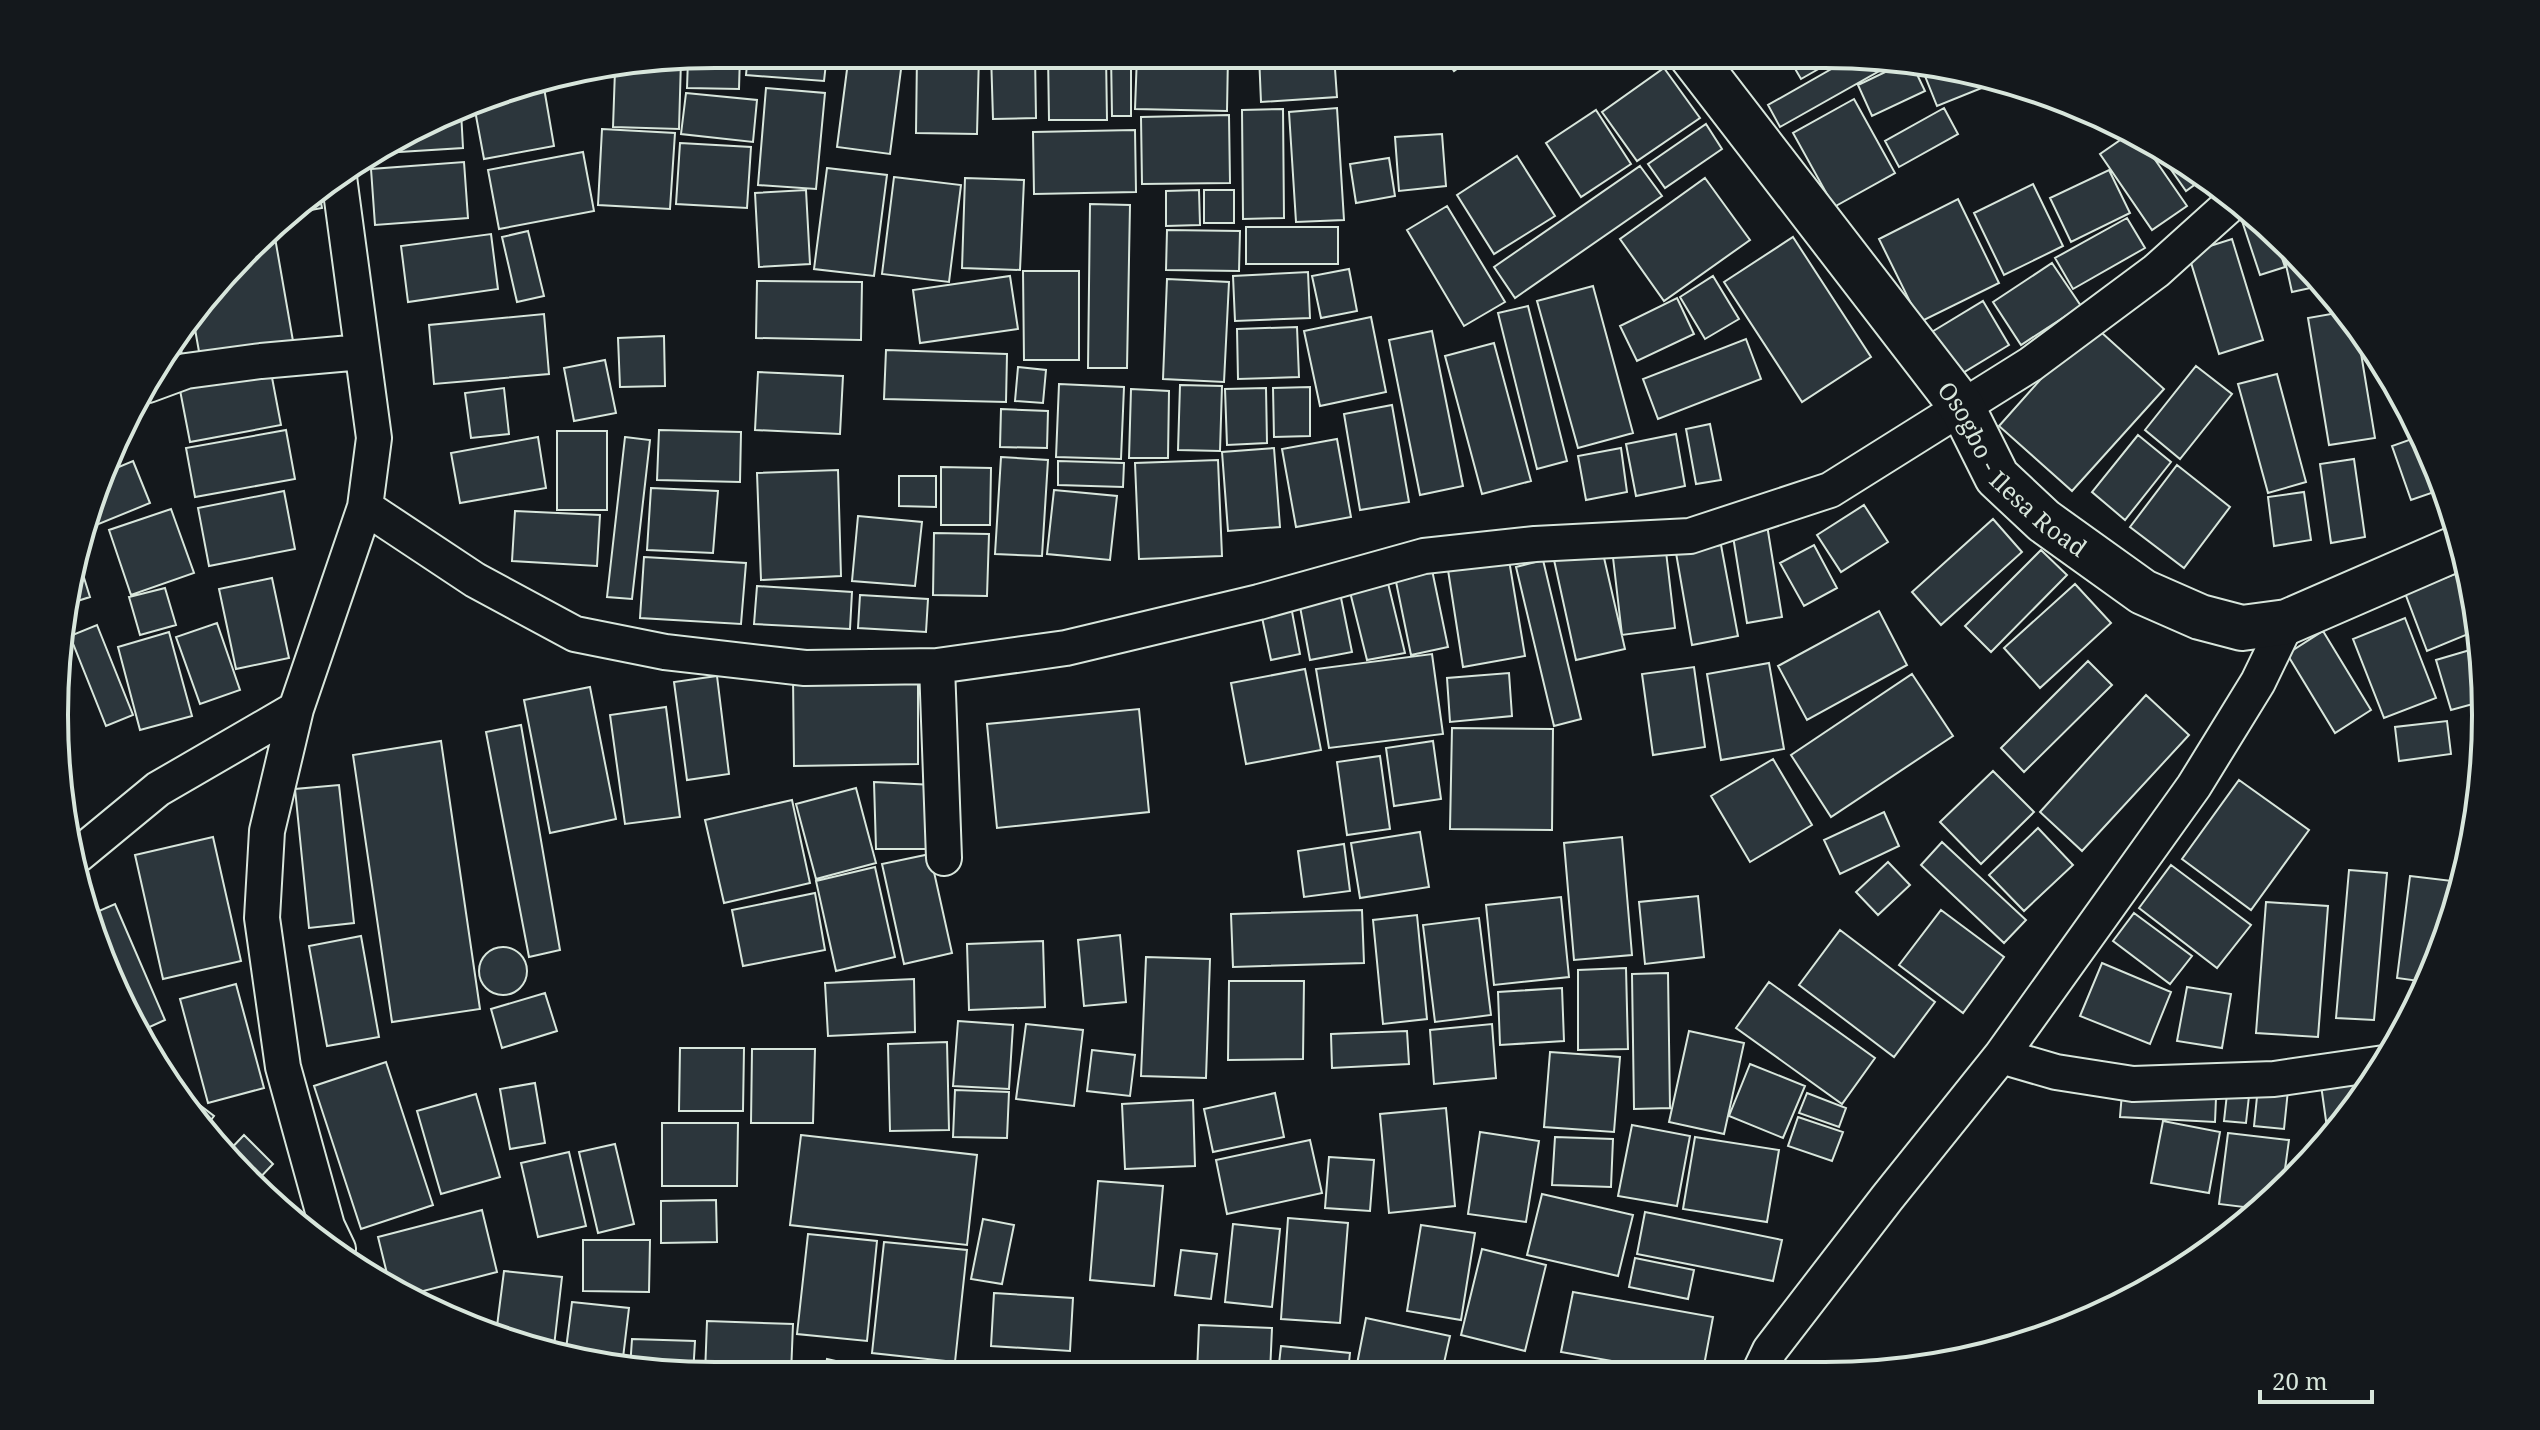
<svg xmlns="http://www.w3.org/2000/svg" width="2540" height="1430" font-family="'Noto Serif',serif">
<rect width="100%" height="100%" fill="#14181c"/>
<path fill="#2c363c" stroke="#d8e6dc" stroke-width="2" d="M715,54H740L739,89L687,88L688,59Z
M748,54H827L824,81L746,75Z
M849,54H903L890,154L837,147Z
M917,54H979L977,134L916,133Z
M991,54H1035L1036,118L993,119Z
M1048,54H1106L1107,120H1049Z
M1111,54L1131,55V116H1112Z
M1137,55H1228L1227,111L1135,109Z
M1259,55H1334L1337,97L1261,102Z
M1443,55H1476L1454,71Z
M1787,55H1843L1801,79Z
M1856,55L1897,61L1780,127L1768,105Z
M681,60L679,129L613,127L615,70Z
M1904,63L1912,64L1925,91L1872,116L1858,85Z
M1921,66L1999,81L1937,106Z
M1664,68L1700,118L1637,161L1602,112Z
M543,82L554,146L484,159L474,105L503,89Z
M766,88L825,93L816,189L758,185Z
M686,93L757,100L753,142L681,134Z
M1854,99L1895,173L1834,207L1793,133Z
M1337,108L1344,220L1296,222L1289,112Z
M1944,108L1958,134L1899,167L1885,141Z
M1283,109L1284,218L1243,219L1242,110Z
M1596,110L1631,164L1581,197L1546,143Z
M461,111L463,148L383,153Z
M1229,115L1230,183L1142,184L1141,117Z
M1706,124L1722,149L1665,188L1648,164Z
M602,129L675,133L670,209L598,205Z
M1135,130L1136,192L1034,194L1033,132Z
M2132,132L2138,135L2187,206L2152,230L2100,154Z
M1442,134L1446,186L1399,191L1395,137Z
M2151,141L2156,143L2204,178L2186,191Z
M680,143L751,147L747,208L676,204Z
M583,152L594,211L499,229L488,170Z
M1517,156L1555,216L1494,254L1457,195Z
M1389,158L1395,196L1356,203L1350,164Z
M464,162L468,218L375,225L371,169Z
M1640,166L1662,196L1515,298L1494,267Z
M827,168L887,175L874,276L814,269Z
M2109,170L2130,213L2071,242L2050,198Z
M894,177L961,185L949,282L882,274Z
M965,178L1024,180L1020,270L962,268Z
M1705,178L1750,240L1664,301L1620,239Z
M2033,184L2063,246L2004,275L1974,213Z
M318,187L322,208L290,214L313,190Z
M806,190L810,264L759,267L755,193Z
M1199,190L1200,225L1166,226V191Z
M1204,190H1234V223H1204Z
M1958,199L1999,283L1920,322L1879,239Z
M1090,204L1130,205L1127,368H1088Z
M1447,206L1505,302L1464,326L1407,230Z
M2252,211L2273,231L2285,267L2260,275L2240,215Z
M2127,218L2145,248L2073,289L2055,258Z
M1246,227H1338V264H1246Z
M1167,230L1240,231L1239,271L1166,270Z
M528,231L544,296L517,302L502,237Z
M274,232L293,341L200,357L193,318Z
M491,234L498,289L408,302L401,246Z
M1793,237L1871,357L1802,402L1724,282Z
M2280,238L2324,285L2292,292Z
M2232,239L2263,340L2219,354L2188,253Z
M2052,263L2081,306L2021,345L1993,302Z
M1349,269L1357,311L1321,318L1312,276Z
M1023,271H1079V360H1024Z
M1308,272L1310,318L1235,321L1233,276Z
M1010,276L1018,329L920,343L913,290Z
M1713,276L1739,319L1705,339L1680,297Z
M1167,279L1229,282L1224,382L1163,379Z
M757,281L862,282L861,340L756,338Z
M1593,286L1633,433L1578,448L1537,301Z
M1677,298L1694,334L1637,361L1620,326Z
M1983,301L2009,345L1956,377L1930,333Z
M1528,306L1567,461L1537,469L1498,313Z
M2348,311L2356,323L2375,438L2329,445L2308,318Z
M544,314L549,374L434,384L429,325Z
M1371,317L1386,392L1320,406L1304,331Z
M2091,323L2164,389L2072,491L1999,426Z
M1297,327L1299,377L1238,379L1237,329Z
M1432,331L1463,486L1420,495L1389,340Z
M178,334L183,360L158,365L166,347Z
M664,336L665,386L620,387L618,338Z
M1746,339L1761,379L1658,419L1643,379Z
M1494,343L1531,481L1482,494L1445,356Z
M886,350L1007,354L1006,402L884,399Z
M605,360L616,413L574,421L564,368Z
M2196,366L2232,394L2180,459L2145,430Z
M270,367L281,425L190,442L179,385Z
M1018,367L1046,370L1043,403L1015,401Z
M758,372L843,376L840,434L755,430Z
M2277,374L2306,482L2268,493L2238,384Z
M1059,384L1124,387L1121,459L1056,457Z
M1180,385L1222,386L1220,451L1178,450Z
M1310,387V436L1274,437L1273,388Z
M504,388L509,434L471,438L465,393Z
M1266,388L1267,443L1227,445L1225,389Z
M1131,389L1169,391L1168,458H1129Z
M1392,405L1409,502L1360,510L1344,414Z
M1001,409L1048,411L1047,448L1000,447Z
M1710,424L1721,480L1696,484L1686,429Z
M286,430L295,479L195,497L186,448Z
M659,430L741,432L740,482L657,480Z
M557,431H607V510H557Z
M1676,434L1685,486L1636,496L1626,444Z
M2138,435L2171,462L2125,520L2092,492Z
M2423,435L2443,489L2411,500L2392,446Z
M538,437L546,488L460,503L451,453Z
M625,437L650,440L632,599L607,597Z
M1337,439L1351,517L1296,527L1282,449Z
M1274,448L1280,527L1228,531L1222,452Z
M1621,448L1627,492L1586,500L1578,456Z
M1001,457L1048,460L1042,556L995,554Z
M2354,459L2365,537L2331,543L2320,464Z
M1218,460L1222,556L1139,559L1135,463Z
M133,461L150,503L84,530L109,471Z
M1058,461L1124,463L1123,487L1058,485Z
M2177,465L2230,507L2184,568L2130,527Z
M941,467L991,468L990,525H941Z
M838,470L841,576L761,580L757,473Z
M899,476H936V507L899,506Z
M651,488L718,491L713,553L647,550Z
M1054,490L1117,496L1110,560L1047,554Z
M284,491L295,549L209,566L198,508Z
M2304,492L2311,540L2274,546L2268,497Z
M1864,505L1888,542L1841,572L1817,535Z
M171,509L194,573L131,595L109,530Z
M515,511L600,515L597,566L512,561Z
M858,516L922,522L915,586L852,581Z
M1993,519L2022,552L1941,625L1912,592Z
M1767,525L1782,617L1747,623L1732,530Z
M934,533L989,534L987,596L933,595Z
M1665,543L1675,628L1622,635L1612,549Z
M1721,545L1738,636L1692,645L1676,553Z
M1814,545L1837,588L1804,606L1780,563Z
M1602,549L1625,649L1576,660L1554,560Z
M2041,550L2067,575L1991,652L1965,626Z
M76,552L90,597L71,603Z
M644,557L746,563L741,624L640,618Z
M1509,560L1525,656L1463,667L1448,570Z
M1543,560L1581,719L1554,726L1516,567Z
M1431,565L1448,647L1411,655L1394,572Z
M2468,569L2478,630L2427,651L2405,593Z
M1386,575L1405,653L1367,660L1348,584Z
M272,578L289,658L236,669L219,589Z
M2075,584L2111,623L2040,688L2004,648Z
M757,586L852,592L850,629L754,624Z
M165,588L176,625L140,635L129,597Z
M1339,588L1352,652L1310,660L1298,596Z
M860,595L928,599L926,632L858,628Z
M1290,601L1300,654L1271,660L1260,608Z
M1879,611L1907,665L1807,720L1778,666Z
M2405,618L2436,698L2384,718L2353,639Z
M217,623L240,690L200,704L176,637Z
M97,625L133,715L106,726L70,636Z
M2323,631L2371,710L2335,733L2287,654Z
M169,632L192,716L140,730L118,647Z
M2480,647L2485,672L2484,701L2451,710L2436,660Z
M1432,654L1443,734L1329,748L1316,669Z
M2088,661L2112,685L2024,772L2001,748Z
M1769,663L1784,749L1721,760L1707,674Z
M1694,667L1705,747L1653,755L1642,674Z
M1305,669L1321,750L1246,764L1231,683Z
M1509,673L1512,716L1450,722L1447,678Z
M1912,674L1953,736L1831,817L1791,755Z
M717,676L729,774L687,780L674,682Z
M918,676V764L794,766L793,677Z
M590,687L616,819L550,833L524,700Z
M2146,695L2189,735L2082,851L2040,812Z
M666,707L680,817L625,824L610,715Z
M1139,709L1149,812L997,828L987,724Z
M2447,721L2451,754L2399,761L2395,727Z
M521,725L560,950L529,957L486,732Z
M1452,728L1553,729L1552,830L1450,829Z
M441,741L480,1009L392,1022L353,755Z
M1433,741L1441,799L1394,806L1386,748Z
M1380,756L1390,829L1347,835L1337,762Z
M1773,759L1812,825L1750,862L1711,796Z
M1993,771L2034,812L1981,864L1940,822Z
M2239,780L2309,830L2251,910L2182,859Z
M874,782L934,785L929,849H876Z
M339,785L354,923L309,928L295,789Z
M856,788L876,863L816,879L796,804Z
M792,800L810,883L724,903L705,820Z
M1884,812L1899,846L1840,874L1824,840Z
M2038,828L2073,865L2024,911L1989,875Z
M1420,832L1429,887L1360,898L1351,843Z
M213,837L241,961L163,979L135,855Z
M1622,837L1632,955L1574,960L1564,843Z
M1942,842L2026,920L2004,943L1921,865Z
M1344,844L1350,891L1304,897L1298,851Z
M930,854L952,953L904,964L882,864Z
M1888,862L1910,885L1878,915L1856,892Z
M2171,865L2251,925L2217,968L2139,908Z
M875,867L895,957L836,971L816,881Z
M2349,870L2387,873L2374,1020L2336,1018Z
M2410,876L2461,882L2451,928L2426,982L2397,978Z
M815,893L825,950L743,966L732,910Z
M1698,896L1704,957L1645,964L1639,902Z
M1561,897L1569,977L1494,985L1486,905Z
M2266,902L2328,906L2318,1037L2256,1033Z
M115,904L165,1020L143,1030L104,968L92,914Z
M1362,910L1364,963L1233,967L1231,914Z
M1941,910L2004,957L1963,1013L1899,965Z
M2134,913L2192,956L2170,984L2113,941Z
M1417,915L1427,1019L1383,1024L1373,920Z
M1479,918L1491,1015L1435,1022L1423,925Z
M1840,930L1935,1002L1894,1057L1799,985Z
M1120,935L1126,1002L1084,1006L1078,940Z
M361,936L379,1037L327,1046L309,946Z
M1043,941L1045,1007L969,1010L967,944Z
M479 971a24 24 0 1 1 48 0a24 24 0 1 1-48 0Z
M1146,957L1210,959L1206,1078L1141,1076Z
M2102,963L2171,992L2150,1044L2080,1016Z
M1626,968L1628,1049L1578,1050V970Z
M1668,973L1670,1108L1634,1109L1632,974Z
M914,979L915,1032L828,1036L825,983Z
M1229,981H1304L1303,1059L1228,1060Z
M1769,982L1875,1058L1842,1104L1736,1028Z
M236,984L264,1088L208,1103L180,999Z
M2187,987L2231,994L2222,1048L2177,1041Z
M1562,988L1564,1041L1500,1045L1498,992Z
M545,993L557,1031L502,1048L491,1009Z
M958,1021L1013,1025L1009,1089L953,1086Z
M1026,1024L1083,1030L1074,1106L1016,1099Z
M1492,1024L1496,1078L1434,1084L1430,1030Z
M1407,1031L1409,1064L1332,1068L1331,1034Z
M1689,1031L1744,1043L1724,1134L1669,1122Z
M947,1042L949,1130L890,1131L888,1044Z
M680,1048H744L743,1111H679Z
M752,1049H815L813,1123H751Z
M1092,1050L1135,1055L1130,1096L1087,1091Z
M1550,1052L1620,1057L1614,1132L1544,1127Z
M386,1062L433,1205L361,1229L314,1086Z
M1750,1064L1805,1086L1783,1138L1729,1116Z
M2368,1079V1083L2328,1135L2321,1085Z
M535,1083L545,1143L510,1149L500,1089Z
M2228,1085L2250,1087L2246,1123L2224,1121Z
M2258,1087L2288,1090L2284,1129L2254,1126Z
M180,1090L214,1116L204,1129Z
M955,1090L1009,1092L1007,1138L953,1137Z
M1275,1093L1284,1137L1213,1152L1204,1109Z
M1807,1093L1846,1108L1839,1127L1799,1113Z
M2122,1093L2216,1098L2215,1122L2120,1117Z
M476,1094L500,1177L441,1194L417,1111Z
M1193,1100L1195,1166L1125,1169L1122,1104Z
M1446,1108L1455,1206L1389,1213L1380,1114Z
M1798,1117L1843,1132L1832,1161L1788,1146Z
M2163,1121L2220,1132L2209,1193L2151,1183Z
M662,1123H738L737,1186H662Z
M1632,1125L1690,1136L1677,1206L1618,1196Z
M1480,1132L1539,1141L1526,1222L1468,1214Z
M2228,1133L2289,1140L2282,1191L2260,1209L2219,1204Z
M244,1135L273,1164L256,1182L224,1156Z
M801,1135L977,1155L967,1245L790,1225Z
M1555,1137L1613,1139L1611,1187L1552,1185Z
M1695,1137L1779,1150L1767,1222L1683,1209Z
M1310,1140L1322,1193L1227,1214L1216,1160Z
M615,1144L634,1224L598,1233L579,1152Z
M569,1152L586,1226L538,1237L521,1163Z
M1329,1157L1374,1160L1370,1211L1325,1208Z
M1098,1181L1163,1186L1154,1286L1090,1280Z
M1542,1194L1633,1215L1618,1276L1527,1255Z
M716,1200L717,1242L661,1243V1201Z
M482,1210L497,1272L404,1296L391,1290L378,1237Z
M1645,1212L1782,1240L1773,1281L1637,1254Z
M1288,1218L1348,1223L1340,1323L1281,1319Z
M983,1219L1014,1225L1002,1284L971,1279Z
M1233,1224L1280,1229L1272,1307L1225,1302Z
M1421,1225L1475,1233L1461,1320L1407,1311Z
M808,1234L877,1241L867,1341L797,1334Z
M583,1240H650L649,1292L583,1291Z
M884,1242L967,1250L955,1362L872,1353Z
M1482,1249L1546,1265L1525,1351L1461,1335Z
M1181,1250L1217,1254L1211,1299L1175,1295Z
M1635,1258L1694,1270L1688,1299L1629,1287Z
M504,1271L562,1277L553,1355L543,1353L496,1334Z
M1573,1292L1713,1317L1703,1371H1668L1561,1352Z
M994,1293L1073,1298L1070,1351L991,1346Z
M572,1302L629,1308L622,1366L565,1357Z
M1366,1318L1450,1336L1442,1372H1395L1357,1364Z
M707,1321L793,1324L791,1374H705Z
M1199,1325L1272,1328L1270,1373H1197Z
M632,1339L695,1341L693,1375H672L630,1368Z
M1281,1346L1350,1353L1348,1372L1278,1373Z
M827,1359L871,1369L870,1374H824Z
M1573,1365L1622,1371L1572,1372Z
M1103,1368L1184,1372L1103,1373Z"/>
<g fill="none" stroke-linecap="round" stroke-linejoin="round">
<defs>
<path id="street" d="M148,385L186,371L261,361L362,352
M365,507L475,580L575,634L665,652L805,668L937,666L1066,648L1259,602L1424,556L1535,544L1690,536L1830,490L2031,364L2156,271L2235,200
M937,666L944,858
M78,855L158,789L296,709
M2001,1056L2056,1072L2133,1084L2274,1079L2384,1063
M338,1249L327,1226L283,1067L262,918L267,831L296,709L365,507L374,438L339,177
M1760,1371L1770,1350L1887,1198L2001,1056L2194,786L2258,682L2287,622"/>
<g id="primary">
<path id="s1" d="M1691,55L1962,407L1997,477L2044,521L2143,592L2200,617L2242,628L2287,622L2464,545"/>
</g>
</defs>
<use href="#street" stroke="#d8e6dc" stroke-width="38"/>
<use href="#primary" stroke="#d8e6dc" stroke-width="48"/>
<use href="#street" stroke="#14181c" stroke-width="34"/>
<use href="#primary" stroke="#14181c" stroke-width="44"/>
</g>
<g text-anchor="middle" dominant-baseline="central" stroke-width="6" stroke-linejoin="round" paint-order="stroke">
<g font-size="24" fill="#d8e6dc" stroke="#14181c">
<text stroke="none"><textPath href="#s1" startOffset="526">Osogbo - Ilesa Road</textPath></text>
</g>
</g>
<path d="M0 0H2540V1430H0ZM715 68H1825A647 647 0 0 1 2472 715V715A647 647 0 0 1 1825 1362H715A647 647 0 0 1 68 715V715A647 647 0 0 1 715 68Z" fill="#14181c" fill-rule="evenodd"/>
<path fill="none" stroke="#d8e6dc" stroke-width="4" d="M715 68H1825A647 647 0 0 1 2472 715V715A647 647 0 0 1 1825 1362H715A647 647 0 0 1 68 715V715A647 647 0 0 1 715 68Z"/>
<path d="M2260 1390v12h112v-12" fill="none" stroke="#d8e6dc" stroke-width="4"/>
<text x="2272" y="1390" font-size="24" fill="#d8e6dc" stroke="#14181c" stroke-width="6" paint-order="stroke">20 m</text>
</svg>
